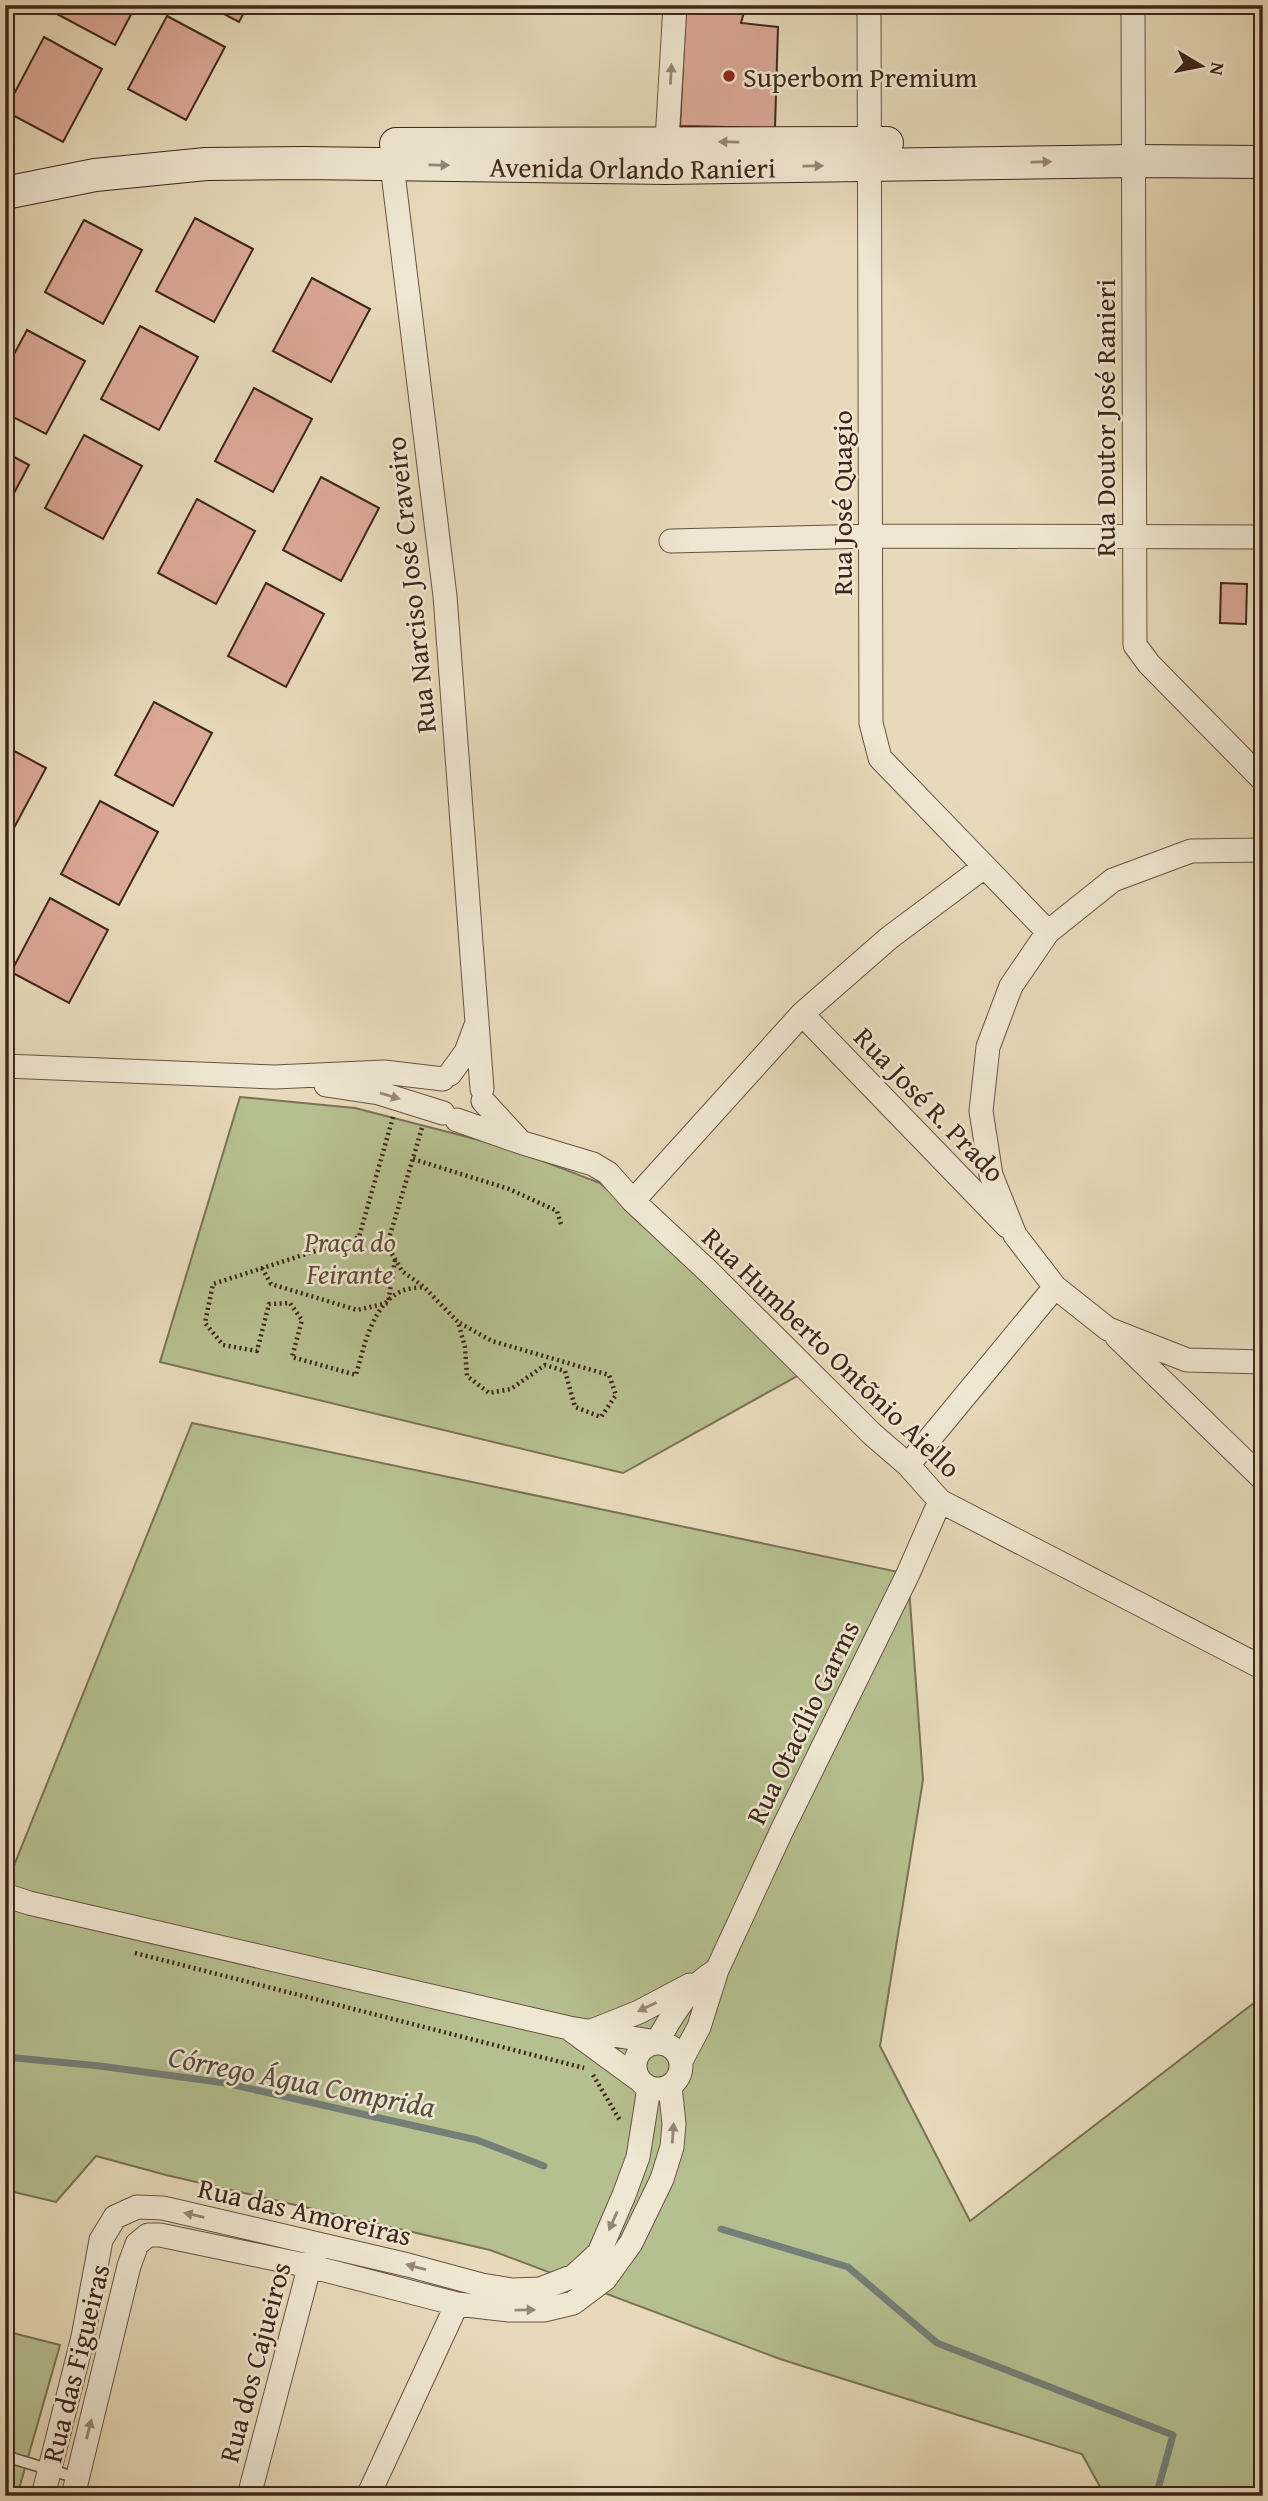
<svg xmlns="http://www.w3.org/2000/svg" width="1268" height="2501" font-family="'Gentium Book Plus',serif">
<rect width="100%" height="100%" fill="#e7daba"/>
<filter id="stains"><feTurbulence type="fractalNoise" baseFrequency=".00286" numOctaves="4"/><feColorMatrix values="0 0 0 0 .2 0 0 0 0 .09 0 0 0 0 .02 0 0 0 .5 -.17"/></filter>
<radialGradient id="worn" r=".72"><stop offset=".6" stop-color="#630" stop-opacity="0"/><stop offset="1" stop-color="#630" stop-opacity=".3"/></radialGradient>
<path fill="#b6bf8f" stroke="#7a7256" stroke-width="2" d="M240,1097L355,1108L506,1147L600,1183L808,1370L623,1473L160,1362Z
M192,1423L908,1574L923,1780L880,2046L970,2221L1263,1996V2496H1105L1082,2454L780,2359L490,2250L166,2175L96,2156L56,2202L5,2190V1888Z
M5,2331L60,2345L17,2496H5Z"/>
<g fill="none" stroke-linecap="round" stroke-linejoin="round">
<path stroke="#747f78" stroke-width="7" d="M5,2057L100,2066L225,2083L477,2140L544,2166
M721,2229L848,2267L937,2343L1173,2435L1156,2496"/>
</g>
<path fill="#dba896" stroke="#3f261c" stroke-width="2" d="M62,5H136L115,45L57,14Z
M207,5H248L239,22Z
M686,5H746L741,23L778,27L775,128L680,126Z
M167,16L225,47L186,120L128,89Z
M44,37L102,69L63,142L5,111Z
M195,218L253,249L214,322L156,291Z
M84,220L142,250L103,324L45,292Z
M312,278L370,309L331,382L273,351Z
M140,326L198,357L159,430L101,399Z
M27,330L85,361L46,434L5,413V371Z
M254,388L312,419L273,492L215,461Z
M84,435L142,466L103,539L45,508Z
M5,452L29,465L5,510Z
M321,477L379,508L341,581L283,550Z
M197,499L255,531L216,604L158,573Z
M266,583L324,614L286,687L228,656Z
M1221,583L1247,584L1246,624L1220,623Z
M154,702L212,733L173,806L115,775Z
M5,746L46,768L7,841L5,840Z
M100,801L158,832L119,905L61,874Z
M50,898L108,930L69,1003L11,972Z"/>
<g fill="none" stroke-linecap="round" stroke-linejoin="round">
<defs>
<path id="service" d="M5,2456L77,2478"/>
<path id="minor" d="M869,5L871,723L880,758L1048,932
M1133,5L1135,645L1149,664L1263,780
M393,150L392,165L445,596L482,1089
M666,158L675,5
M671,541L871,536L1263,537
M1263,850L1191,851L1113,880L1048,932L1011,986L988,1047L981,1111L991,1175L1015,1235L1055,1287L1108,1329L1187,1360L1263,1362
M802,1014L1007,1226
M5,1066L275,1077L384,1072L443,1079
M450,1074L466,1052L475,1028
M326,1085L379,1093L443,1113
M483,1101L518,1139
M457,1120L523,1143L593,1164L608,1173L633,1201L710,1273L872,1434L908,1465L940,1501L1263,1668
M633,1201L802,1014L889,938L984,867
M1117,1337L1263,1479
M908,1465L1055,1287
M5,1895L29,1903L569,2028L657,2042C672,2015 689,1986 717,1970
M571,2030L638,2079
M589,2032L639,2012L690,1985
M635 2066a23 23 0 1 1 46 0a23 23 0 1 1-46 0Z
M681,2061L699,2027L717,1970L783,1828L908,1574L940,1501
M43,2496L83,2337L101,2240L115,2217L137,2207L163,2208L408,2265L482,2285L512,2290L540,2289L574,2276L599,2253L624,2195L638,2157L649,2088
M73,2496L129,2266L137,2244L148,2235H160L309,2266L457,2304L509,2310H544L573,2303L605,2279L631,2243L662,2179L672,2147L674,2124L670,2086
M249,2496L313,2253
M368,2496L457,2304"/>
<g id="secondary">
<path d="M396,144L887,143"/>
<path id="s1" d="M5,193L95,175L206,164L303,163L666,168L1134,161L1263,162"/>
</g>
</defs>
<use href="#service" stroke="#695344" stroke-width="13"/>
<use href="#minor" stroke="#695344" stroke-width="25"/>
<use href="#secondary" stroke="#3f261c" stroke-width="34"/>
<path stroke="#3f261c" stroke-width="4.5" stroke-dasharray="2 3.5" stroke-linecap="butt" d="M393,1117L359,1237L213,1284L205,1323L223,1345L257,1351L269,1304L290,1303L302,1320L292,1357L356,1375C364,1347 372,1304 402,1291C408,1288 417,1288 424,1287
M422,1128L387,1245L402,1271L424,1287L458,1322L465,1347L467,1376L489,1393L511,1389L545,1365L565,1371L575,1407L601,1417L616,1395L609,1375L492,1341L458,1322
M413,1159L509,1189L557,1211L561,1224
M262,1268L271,1284L357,1310L388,1303L395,1260
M135,1953L584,2068
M593,2075L621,2122"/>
<use href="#service" stroke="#efe7d2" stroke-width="10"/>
<use href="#minor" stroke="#efe7d2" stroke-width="23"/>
<use href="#secondary" stroke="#efe7d2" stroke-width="32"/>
</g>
<defs><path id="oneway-solid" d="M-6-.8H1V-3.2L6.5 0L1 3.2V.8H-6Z" transform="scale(1.75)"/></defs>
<g fill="#978677">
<use href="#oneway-solid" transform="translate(671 74) rotate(-87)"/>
<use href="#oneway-solid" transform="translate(729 142) rotate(-179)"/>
<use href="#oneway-solid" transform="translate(1041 162) rotate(-1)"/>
<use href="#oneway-solid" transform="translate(439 165) rotate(1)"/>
<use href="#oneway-solid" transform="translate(813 166) rotate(-1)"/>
<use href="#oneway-solid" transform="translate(390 1096) rotate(17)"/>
<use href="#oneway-solid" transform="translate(647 2007) rotate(154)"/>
<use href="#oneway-solid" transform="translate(673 2133) rotate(-86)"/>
<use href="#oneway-solid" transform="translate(194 2215) rotate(-167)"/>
<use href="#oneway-solid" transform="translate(613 2221) rotate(114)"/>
<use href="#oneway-solid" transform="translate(416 2267) rotate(-165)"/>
<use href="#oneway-solid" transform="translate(525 2310) rotate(-1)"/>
<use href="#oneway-solid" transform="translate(89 2429) rotate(-76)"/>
</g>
<circle fill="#8f2418" stroke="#efe7d2" stroke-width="2.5" cx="729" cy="76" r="7"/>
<g text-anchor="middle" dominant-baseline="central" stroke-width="5" stroke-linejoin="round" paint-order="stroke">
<g font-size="28" fill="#3f261c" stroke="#efe7d2" text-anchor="start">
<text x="743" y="76">Superbom Premium</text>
</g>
<g font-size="28" fill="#3f261c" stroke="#efe7d2">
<text stroke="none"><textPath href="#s1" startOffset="630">Avenida Orlando Ranieri</textPath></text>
<text transform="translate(1104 418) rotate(-90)">Rua Doutor José Ranieri</text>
<text transform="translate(841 503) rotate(-90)">Rua José Quagio</text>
<text transform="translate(410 585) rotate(-96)">Rua Narciso José Craveiro</text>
<text transform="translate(930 1104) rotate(46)">Rua José R. Prado</text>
<text transform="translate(832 1352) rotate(44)">Rua Humberto Ontõnio Aiello</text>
<text transform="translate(802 1722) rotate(-64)">Rua Otacílio Garms</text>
<text transform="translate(305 2211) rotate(13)">Rua das Amoreiras</text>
<text transform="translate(254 2362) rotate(-75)">Rua dos Cajueiros</text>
<text transform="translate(75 2363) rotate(-76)">Rua das Figueiras</text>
</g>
<g font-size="28" font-style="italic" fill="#5d4c39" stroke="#efe7d2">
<text x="350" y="1241">Praça do<tspan x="350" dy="32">Feirante</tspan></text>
</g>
<g font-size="30" font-style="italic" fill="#554b42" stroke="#efe7d2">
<text transform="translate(302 2081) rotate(11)">Córrego Água Comprida</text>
</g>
</g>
<rect width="1268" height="2501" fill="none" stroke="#e7daba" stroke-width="28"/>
<rect x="7" y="7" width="1254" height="2487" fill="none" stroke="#3f261c" stroke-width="3.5"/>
<rect x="14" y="14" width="1240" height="2473" fill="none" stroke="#3f261c" stroke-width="2"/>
<g transform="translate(1201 66) rotate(100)" stroke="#efe7d2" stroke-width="5" paint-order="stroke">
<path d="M0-5L12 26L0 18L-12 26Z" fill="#3f261c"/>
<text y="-10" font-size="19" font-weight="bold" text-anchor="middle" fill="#3f261c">N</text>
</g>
<rect width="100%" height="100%" filter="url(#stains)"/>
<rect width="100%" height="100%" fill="url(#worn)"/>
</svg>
